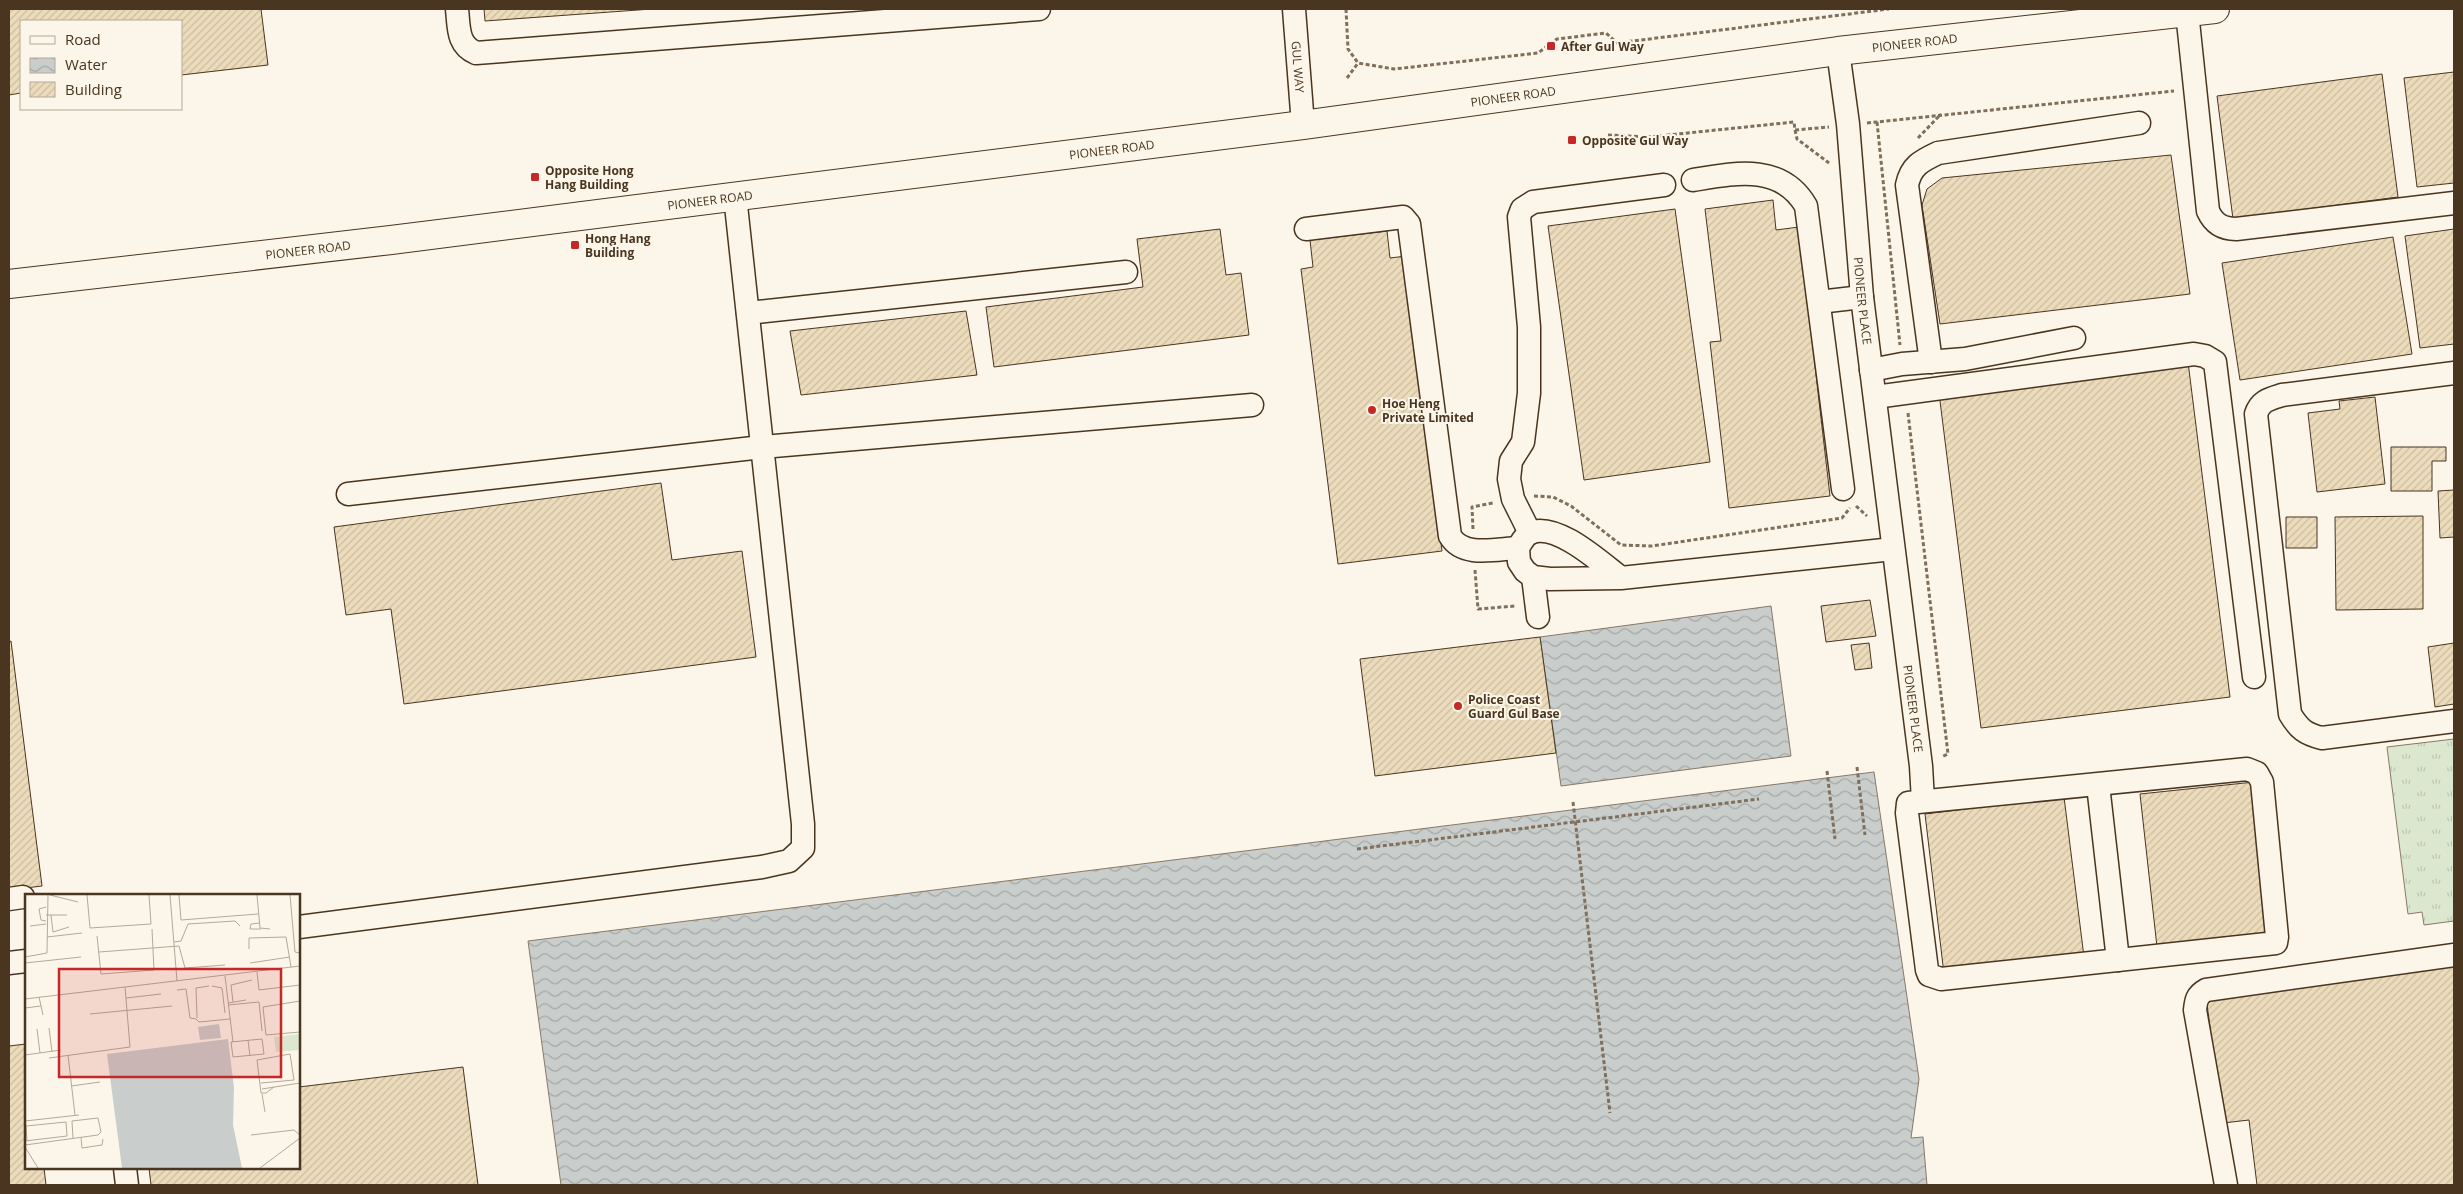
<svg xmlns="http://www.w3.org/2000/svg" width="2463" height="1194" font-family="'Open Sans',sans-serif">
<defs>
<pattern id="grass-tufts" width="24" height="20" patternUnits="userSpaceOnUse" patternTransform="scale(1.25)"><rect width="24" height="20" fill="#dce7d0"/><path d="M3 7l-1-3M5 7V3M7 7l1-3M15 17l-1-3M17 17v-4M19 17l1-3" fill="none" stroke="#bec7b2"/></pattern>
<pattern id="water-waves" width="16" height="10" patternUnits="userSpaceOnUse" patternTransform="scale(1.25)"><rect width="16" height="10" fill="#c9cecd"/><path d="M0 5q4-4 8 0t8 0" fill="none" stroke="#a5a8a6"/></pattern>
<pattern id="building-hatch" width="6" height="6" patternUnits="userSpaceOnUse" patternTransform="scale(1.25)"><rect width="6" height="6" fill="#ecdcbc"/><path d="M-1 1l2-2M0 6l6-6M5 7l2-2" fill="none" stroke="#ccbda1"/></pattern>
</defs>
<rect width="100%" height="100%" fill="#fbf6e9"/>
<path fill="url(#grass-tufts)" stroke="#887966" d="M2454,739V921L2424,925L2422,912L2408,914L2387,747Z"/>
<path fill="url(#water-waves)" stroke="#887966" d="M1771,606L1791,756L1561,786L1540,637Z
M1874,772L1919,1079L1911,1138L1923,1137L1927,1185H561L528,941Z"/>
<path fill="url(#building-hatch)" stroke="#4a3520" d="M9,9H261L268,65L181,75V21H21V93L9,95Z
M484,9H652L485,21Z
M2454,72V183L2417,187L2404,78Z
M2382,74L2398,197L2233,219L2217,96Z
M2171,155L2190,294L1940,324L1922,205L1927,189L1942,178Z
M1773,200L1776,230L1799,227L1830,496L1729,508L1710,342L1721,341L1705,209Z
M1675,209L1710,462L1584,480L1548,226Z
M1220,229L1226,275L1241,273L1249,335L994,367L986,307L1143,287L1137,239Z
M2454,229V344L2420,348L2405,236Z
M1387,231L1390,258L1406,256L1442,551L1338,564L1301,269L1313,267L1310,240Z
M2393,237L2412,354L2240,380L2222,263Z
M966,311L977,375L801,395L790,331Z
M2188,362L2230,697L1981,728L1939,393Z
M2375,397L2385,484L2317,492L2308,413L2340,409L2339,401Z
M2391,447H2446V461H2432V491H2391Z
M661,483L672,560L742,551L756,657L404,704L391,609L346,615L334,527Z
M2454,490V537L2440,538L2438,491Z
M2423,516V609L2336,610L2335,517Z
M2286,517H2317V548H2286Z
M1870,600L1876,636L1826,642L1821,606Z
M1540,637L1556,753L1375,776L1360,659Z
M11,641L42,886L9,890V642Z
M1869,643L1872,668L1855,670L1851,645Z
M2454,643V704L2435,707L2428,647Z
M2254,782L2271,935L2157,947L2140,794Z
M2064,797L2084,957L1944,974L1925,814Z
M2454,964V1185H2257L2249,1120L2223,1123L2206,997Z
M26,1044V1168H44L46,1185H9V1046Z
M463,1067L478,1185H151L149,1168H299V1087Z"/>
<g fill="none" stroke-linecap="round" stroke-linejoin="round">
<defs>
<g id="minor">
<path d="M457,9C459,27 457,45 476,53L1039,9"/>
<path id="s1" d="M1294,9L1303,125"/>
<path d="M2187,12L2208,211C2214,224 2222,229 2236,229L2454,203"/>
<path id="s2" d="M1838,51L1848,124L1862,297L1921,766L1923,801"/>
<path d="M1693,180C1735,173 1781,163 1806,206L1843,489"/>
<path d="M1306,229L1403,217L1409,224L1450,536C1463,558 1496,549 1518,548"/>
<path d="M1819,302L1862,297"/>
<path d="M748,313L1126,272"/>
<path d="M1931,362L1907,185C1911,166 1921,161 1938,153L2139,123"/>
<path d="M1871,370L1902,364L1965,359L2074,338"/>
<path d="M2454,373L2282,395C2269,399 2260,401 2256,414L2290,714C2299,729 2305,734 2322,738L2454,721"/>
<path d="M1875,397L2194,354L2205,356L2215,362L2254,677"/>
<path d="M348,494L762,447L1252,405"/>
<path d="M1530,533L1513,499L1509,479L1511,461L1523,442L1529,393V327L1519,217L1522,209L1533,202L1664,185"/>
<path d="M1533,577L1538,617"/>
<path d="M1621,578C1601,563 1556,521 1530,533C1524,536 1521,543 1518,548L1519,562L1525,571L1533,577L1550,579L1621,578L1893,549"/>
<path d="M2247,769L2257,773L2262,782L2277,937L2276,943L1941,979L1929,975L1927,970L1907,813L1908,803Z"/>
<path d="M2098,785L2118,960"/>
<path d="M9,899L23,897"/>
<path d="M299,927L762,867L789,861L803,848V824L735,196"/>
<path d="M9,963L26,961"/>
<path d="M125,1168L127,1185"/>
<path d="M2226,1185L2195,1010C2196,1000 2197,995 2206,990L2454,955"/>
</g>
<g id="major">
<path id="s3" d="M9,284L391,240L1303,125L1838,51L2215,9"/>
</g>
</defs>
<use href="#minor" stroke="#4a3520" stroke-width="25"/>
<use href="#major" stroke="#4a3520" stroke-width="30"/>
<path stroke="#7f6f5c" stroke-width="3" stroke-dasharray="4 2.5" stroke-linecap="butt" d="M1346,9L1348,49L1358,63L1394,69L1538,53L1557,39L1606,33L1617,43L1889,9
M1347,78L1358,63
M1877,122L1900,345
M1867,123L2174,91
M1795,130L1797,139L1829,163
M1608,135L1649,137L1794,122L1795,130L1829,127
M1918,138L1941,114
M1908,413L1948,754L1941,757
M1534,496L1553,497L1571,506L1621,545L1652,546L1842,518L1850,508
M1856,506L1867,516
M1473,529L1472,507L1493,503
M1475,570L1478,609L1515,606
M1857,767L1865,835
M1827,771L1835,839
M1573,802L1610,1113
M1357,849L1759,799"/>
<use href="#minor" stroke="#fbf6e9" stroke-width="22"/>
<use href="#major" stroke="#fbf6e9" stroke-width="28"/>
</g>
<g fill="#c62828" stroke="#fbf6e9" stroke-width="2">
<rect x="1546" y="41" width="10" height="10" rx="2.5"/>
<rect x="1567" y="135" width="10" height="10" rx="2.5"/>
<rect x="530" y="172" width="10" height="10" rx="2.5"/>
<rect x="570" y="240" width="10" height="10" rx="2.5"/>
<circle cx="1372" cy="410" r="5"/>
<circle cx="1458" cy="706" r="5"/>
</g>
<g text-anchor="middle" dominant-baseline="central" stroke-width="4" stroke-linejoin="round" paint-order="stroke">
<g font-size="12" fill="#4a3520" stroke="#fbf6e9">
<text stroke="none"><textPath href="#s3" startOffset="1921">PIONEER ROAD</textPath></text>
<text stroke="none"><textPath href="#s1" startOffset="58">GUL WAY</textPath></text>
<text stroke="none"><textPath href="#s3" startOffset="1516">PIONEER ROAD</textPath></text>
<text stroke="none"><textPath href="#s3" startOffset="1111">PIONEER ROAD</textPath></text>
<text stroke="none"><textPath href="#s3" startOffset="706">PIONEER ROAD</textPath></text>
<text stroke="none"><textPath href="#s3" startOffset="301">PIONEER ROAD</textPath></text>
<text stroke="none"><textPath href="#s2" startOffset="251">PIONEER PLACE</textPath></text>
<text stroke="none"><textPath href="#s2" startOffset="662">PIONEER PLACE</textPath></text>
</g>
<g font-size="12" font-weight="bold" fill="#4a3520" stroke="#fbf6e9" text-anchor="start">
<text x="1561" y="46">After Gul Way</text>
<text x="1582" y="140">Opposite Gul Way</text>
<text x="545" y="170">Opposite Hong<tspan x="545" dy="14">Hang Building</tspan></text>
<text x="585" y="238">Hong Hang<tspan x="585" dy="14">Building</tspan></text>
<text x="1382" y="403">Hoe Heng<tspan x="1382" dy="14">Private Limited</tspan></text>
<text x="1468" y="699">Police Coast<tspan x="1468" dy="14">Guard Gul Base</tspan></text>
</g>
</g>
<g transform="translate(25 894)">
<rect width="275" height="275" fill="#fbf6e9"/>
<path d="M275,140V156L251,158L249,143Z" fill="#dce7d0"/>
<path d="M194,130L196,144L175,146L173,133ZM203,145L209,194L208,231L217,274H97L82,160Z" fill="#c9cecd"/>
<path fill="none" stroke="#b4a999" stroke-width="1" d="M25,1L53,8M62,1L65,34L126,30L124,1M145,1L152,87M154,1L156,26L233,20M232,1L235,34L245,35M265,1L270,58L275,59M21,21H42M26,21L28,38L44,33M21,27L16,26L14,15L21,13M235,29L226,30L225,35H236M5,32L21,30M72,42L76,80L129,76L127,35M22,43L57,39M149,48L156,47L163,30L210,27L215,32M224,55V44L261,43L266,73M74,58L154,52L160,74L200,71M0,63L22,59L23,1M0,69L56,63M225,69L265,63M232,78L234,96L275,91M200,82L208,148M187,92L197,94L200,119M152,96L161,95L165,124L171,125M14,103L18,121M101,104L136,100M0,105L275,72M275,107L238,113L241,141L275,138M208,108L206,91L227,86M203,109L221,106M203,111L234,108L237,137M0,114L16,112M65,120L147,112M172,124L171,94L184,92M171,125L174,128L205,125M24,134L27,158M12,135L15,159M237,145L239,160L208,163L206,148ZM223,146L225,162M0,161L36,156M43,161L50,221M24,164L105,153L100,93M275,164V182M236,189L269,186L265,160L232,166L236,199H241L249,193M46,192L75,188M237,195L275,189M237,200L240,218M0,227L54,221M226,241L269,236L275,241M56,243L57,254L77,251L78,245M0,247L42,242L41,228L1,232L2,247M0,251L73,241L76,238L73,224L47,227L48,244M0,253L13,274M235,274L275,244"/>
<path fill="#c62828" fill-opacity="0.15" stroke="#c62828" stroke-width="2.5" d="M34,75H256V183H34Z"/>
<rect width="275" height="275" fill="none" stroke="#4a3520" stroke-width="2.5"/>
</g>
<rect width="2463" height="1194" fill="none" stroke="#4a3520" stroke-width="20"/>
<rect x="20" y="20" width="162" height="90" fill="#fbf6e9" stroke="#b4a999"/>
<rect x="30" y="36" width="25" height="8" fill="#fbf6e9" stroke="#b4a999"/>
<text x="65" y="45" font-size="15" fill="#4a3520">Road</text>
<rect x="30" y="58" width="25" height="15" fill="url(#water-waves)" stroke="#b4a999"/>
<text x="65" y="70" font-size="15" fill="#4a3520">Water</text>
<rect x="30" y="82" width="25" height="15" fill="url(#building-hatch)" stroke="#b4a999"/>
<text x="65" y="95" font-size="15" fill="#4a3520">Building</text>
</svg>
